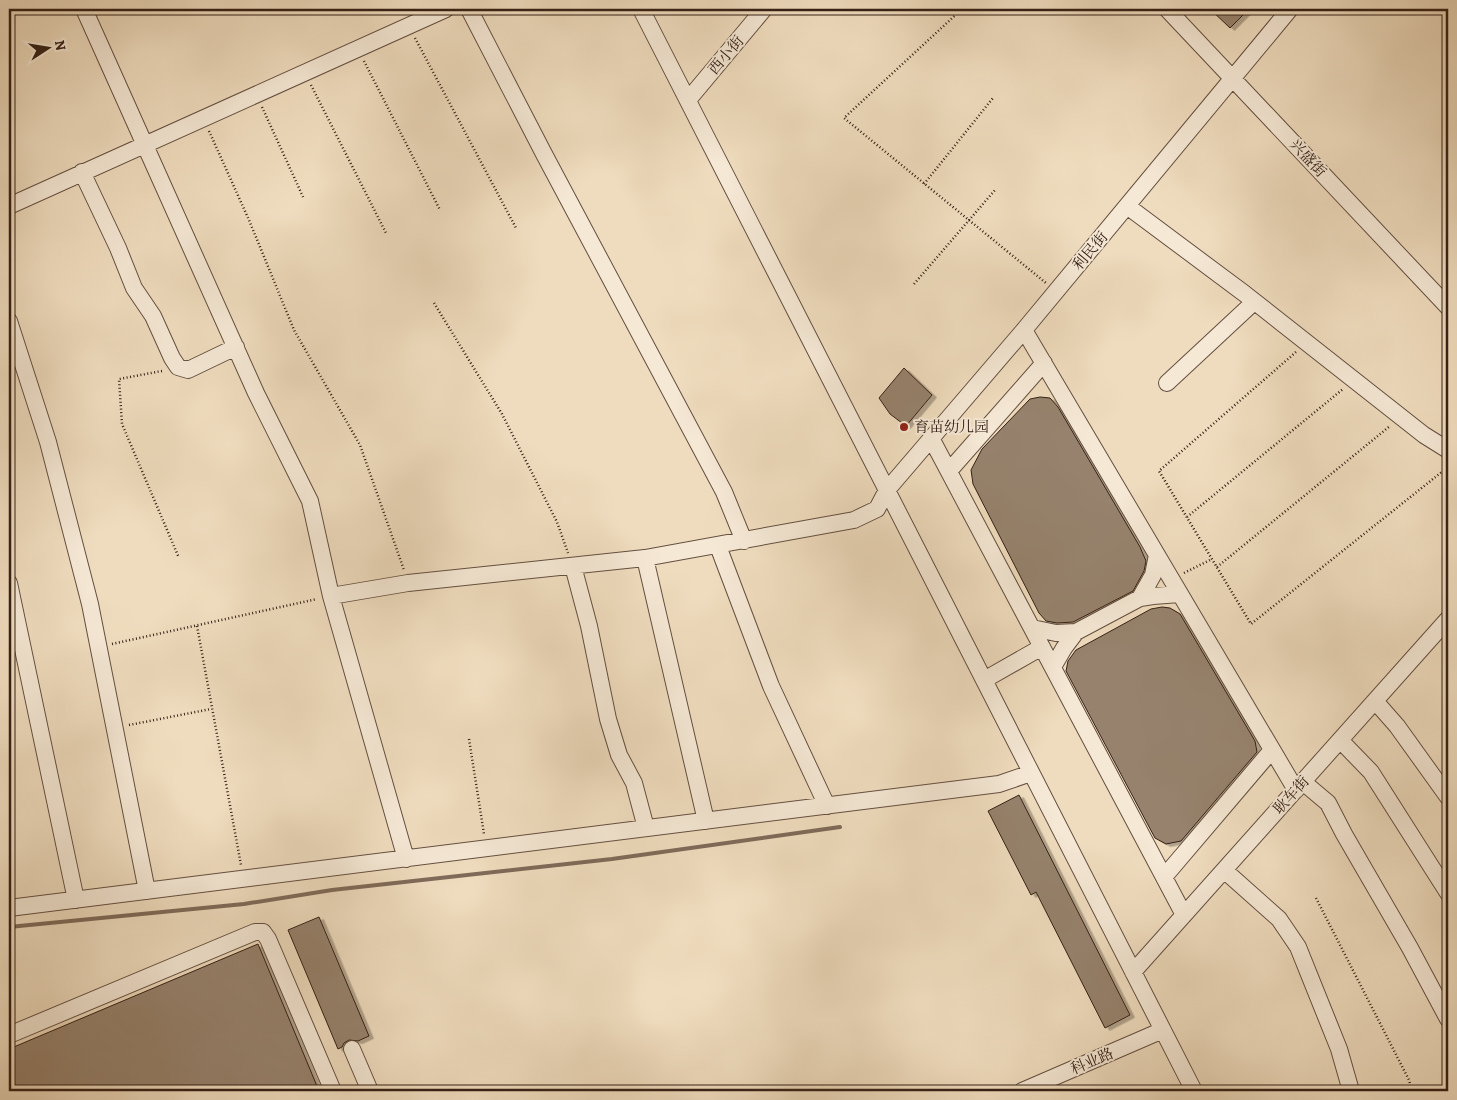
<svg xmlns="http://www.w3.org/2000/svg" width="1457" height="1100" font-family="Alegreya,'Noto Serif SC',serif">
<defs>
<filter id="shadow"><feDropShadow dx="4.5" dy="2.5" stdDeviation="0" flood-color="#0004"/></filter>
</defs>
<rect width="100%" height="100%" fill="#efdcbe"/>
<filter id="stains"><feTurbulence type="fractalNoise" baseFrequency=".004" numOctaves="4"/><feColorMatrix values="0 0 0 0 .2 0 0 0 0 .09 0 0 0 0 .02 0 0 0 .5 -.17"/></filter>
<radialGradient id="worn" r=".72"><stop offset=".6" stop-color="#630" stop-opacity="0"/><stop offset="1" stop-color="#630" stop-opacity=".3"/></radialGradient>
<g fill="none" stroke-linecap="round" stroke-linejoin="round">
<path stroke="#7f6a59" stroke-width="4" d="M9,927L244,904L332,890L612,859L840,827"/>
</g>
<path fill="#96826d" stroke="#352016" filter="url(#shadow)" d="M1210,9H1249L1230,28Z
M904,368L932,395L906,426L890,414L879,398Z
M1040,397L1050,398L1058,407L1140,547L1146,561L1144,571L1133,591L1073,622L1057,623L1046,621L1039,613L973,484L971,470L982,449L1030,399Z
M1162,607L1170,608L1180,614L1255,741L1257,752L1181,841L1166,844L1155,838L1066,671L1068,661L1076,650L1151,609Z
M1019,795L1130,1015L1105,1028L1036,892L1031,895L988,811Z
M319,917L369,1036L358,1041L349,1040L344,1043L342,1047L338,1049L288,930Z
M258,944L319,1091H9V1049Z"/>
<g fill="none" stroke-linecap="round" stroke-linejoin="round">
<defs>
<path id="minor" d="M84,9L256,393L310,501L331,596L406,859
M469,9L544,154L724,492L744,541
M641,9L1194,1091
M1167,9L1448,307
M688,100L764,9
M82,172L118,248L134,288L153,316L172,358L178,367L188,370L236,347
M9,206L446,9
M1127,206L1245,294L1424,435L1448,450
M9,321L48,442L90,604L147,891
M1024,330L1296,790
M1167,383L1254,302
M931,438L1184,915
M949,471L1044,363
M718,546L771,686L827,806
M645,558L706,821
M573,566L589,626L608,719L619,755L634,783L646,828
M9,583L76,900
M331,596L408,583L645,558L854,520L877,509L887,490L1024,330L1290,9
M1140,598L1153,575L1157,555
M1032,628L1056,633L1076,632
M1053,667L1064,648L1076,632L1140,598L1153,596L1180,594
M984,680L1042,647
M1375,701L1397,726L1448,797
M1340,740L1371,772L1448,893
M1303,782L1328,803L1344,834L1410,948L1448,1019
M1224,870L1279,919L1298,947L1339,1049L1351,1091
M1164,877L1272,750
M9,908L999,784L1031,773
M1133,972L1448,619
M9,1035L255,932H263L268,939L333,1091
M352,1049L370,1091
M1022,1091L1163,1030"/>
</defs>
<use href="#minor" stroke="#644f40" stroke-width="18"/>
<path stroke="#352016" stroke-width="2.5" stroke-dasharray="1 2.5" stroke-linecap="butt" d="M962,9L844,118L1046,283
M415,38L516,228
M364,61L440,210
M311,85L386,233
M262,107L304,199
M209,131L249,220L294,330L360,445L404,570
M924,184L993,98
M914,284L995,190
M434,303L502,414L557,522L568,553
M1296,352L1159,471L1251,624L1448,467
M162,371L119,379L122,424L179,558
M1187,517L1343,389
M1217,567L1390,426
M1184,573L1212,559
M197,626L241,865
M112,644L317,599
M129,725L211,709
M469,739L484,834
M1316,898L1409,1080L1412,1091"/>
<use href="#minor" stroke="#f5e8d5" stroke-width="16"/>
</g>
<circle fill="#8f2418" stroke="#f5e8d5" stroke-width="2" cx="904" cy="427" r="5"/>
<g text-anchor="middle" dominant-baseline="central" stroke-width="4" stroke-linejoin="round" paint-order="stroke">
<g font-size="15" fill="#352016" stroke="#f5e8d5">
<text transform="translate(726 55) rotate(-50)">西小街</text>
<text transform="translate(1308 158) rotate(47)">兴盛街</text>
<text transform="translate(1090 251) rotate(-50)">利民街</text>
<text transform="translate(1291 795) rotate(-48)">耿车街</text>
<text transform="translate(1092 1061) rotate(-23)">科业路</text>
</g>
<g font-size="15" fill="#352016" stroke="#f5e8d5" text-anchor="start">
<text x="914" y="427">育苗幼儿园</text>
</g>
</g>
<rect width="1457" height="1100" fill="none" stroke="#efdcbe" stroke-width="30"/>
<rect x="10" y="10" width="1437" height="1080" fill="none" stroke="#352016" stroke-width="2.5"/>
<rect x="15" y="15" width="1427" height="1070" fill="none" stroke="#352016"/>
<g transform="translate(48 48) rotate(78)" stroke="#f5e8d5" stroke-width="4" paint-order="stroke">
<path d="M0-4L9 19L0 12L-9 19Z" fill="#352016"/>
<text y="-8" font-size="14" font-weight="bold" text-anchor="middle" fill="#352016">N</text>
</g>
<rect width="100%" height="100%" filter="url(#stains)"/>
<rect width="100%" height="100%" fill="url(#worn)"/>
</svg>
